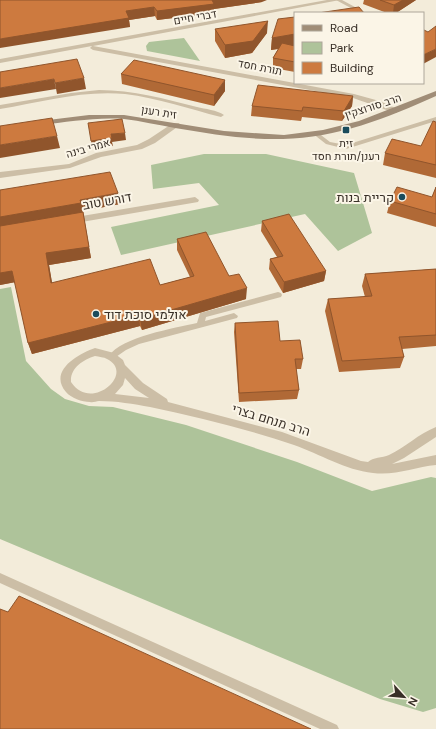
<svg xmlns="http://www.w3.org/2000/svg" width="436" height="729" font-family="'DM Sans',Heebo,sans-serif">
<rect width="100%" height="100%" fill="#f3ecda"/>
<path fill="#aec39a" d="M184,38L200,61L147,51L146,46L149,42Z
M204,154H266L354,173L372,233L338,251L305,214L121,255L111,227L219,205L199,183L153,189L151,165Z
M11,287L26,361L51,389L65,399L89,406L113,407L186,425L297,462L372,491L431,477L436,478V708L423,712L380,699L0,539V289Z"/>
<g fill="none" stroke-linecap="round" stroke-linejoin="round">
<path fill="#ccbea6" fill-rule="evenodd" d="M336,0H342L366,13H360Z
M99,90C133,90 165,99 197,107C205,109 217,110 224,115L221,117C189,109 158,98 125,94C83,90 41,102 0,109V105L71,93Z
M436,117V121L346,149L326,144L312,133L313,132H317L330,142L346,145Z
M278,292L281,293L282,295L281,297L206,317L205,321L234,313L238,316L237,318L139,344L126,350L113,359L110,358L109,356C121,337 175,328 197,323L200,313Z
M0,573L337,725L339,729H320L0,583Z"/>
<path fill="#ccbea6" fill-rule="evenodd" d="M327,0H340L93,46L354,94L383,102L397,109V113C393,113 360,100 353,98L93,50L90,48L92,46L0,63V59Z
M173,123H179L180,125L155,143L142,149L101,157L70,168L0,178V172L69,164L96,153L137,145L149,139Z
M195,197L199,200L198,202L70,224L66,221L70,218Z
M95,348L114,353L123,360L125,365L143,383L167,399L168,402L282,432L361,461L368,462C373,457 382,458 389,455C406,447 418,434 436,427V437L404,458L392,464L436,455V465C415,467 395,476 373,473C345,470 320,454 294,445C247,429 198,417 150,407C134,404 116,401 99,401C96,401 93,403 90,402C82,402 71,398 66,392C48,371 78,354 95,348ZM95,356C99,357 104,357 107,359C136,373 91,413 71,382C70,368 83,360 95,356ZM125,378L135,389L149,398L115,394L123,385Z"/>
<path fill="#a08d77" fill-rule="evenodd" d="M436,91V96C388,118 336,138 283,139C247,140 211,134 175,128C158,125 141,121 124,119C96,117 68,122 40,125L36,123L40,121L89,115H124L224,131L284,135L323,130L359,121Z"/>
</g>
<path fill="#b06936" d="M0,0L262,2L214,9V13L157,20L155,16L129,20L130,27Z
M364,0H416L396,13H387L363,4Z
M295,17V72L273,68V58L278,49L271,50L272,38Z
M215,29L267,33L252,53L225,58L215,41Z
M121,74L225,91L214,106L122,84Z
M353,96L352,106L342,121L302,117L301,121L251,116L252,106Z
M436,122V178L383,165L385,153L421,146Z
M436,187V227L387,213L390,201L432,197Z
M0,190L120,204L83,211L91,258L49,265L52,283L160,285L190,277L177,250V239L229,276L246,299L142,330L140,326L32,354L28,343L15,282L0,285Z
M262,221L326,271L324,281L283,293L269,269L270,259L277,257L261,231Z
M436,269V346L402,349L404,357L400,368L339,372L325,311L328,299L365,297L362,286L365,274Z
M235,323L280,341L303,359L301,369H296L299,390L297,399L239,402L234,332Z"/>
<path fill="#90552c" d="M212,0H267L262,2L214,9V13L157,20V11Z
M403,0H416L396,13H393L394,5Z
M154,7L155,16L129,20L130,27L0,48V39L126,11Z
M268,21L267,33L252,53L225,58V45Z
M295,34V46L271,50L272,38Z
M436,49V57L423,64V55Z
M84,78L86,89L57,94L55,83Z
M54,79L56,89L0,98V88Z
M225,80V91L214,106V95Z
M353,96L352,106L342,121L344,111Z
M125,133L126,140L112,142L113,146L93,148L91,141L111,134Z
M57,136L60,148L0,158V145Z
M118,193L120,204L83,211L80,200Z
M81,203L91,258L49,265L54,294L0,229V217Z
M12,271L16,282L0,285V273Z
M326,271L324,281L283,293L284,282Z
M247,288L246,299L142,330L140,319Z
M139,315L140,326L32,354L28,343Z"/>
<path fill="#cd7a3f" stroke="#90552c" d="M0,0H213H212L214,4L157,11L154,7L126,11L129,18L0,39Z
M380,0H403L394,5Z
M359,7L364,13H318Z
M295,17V34L272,38L278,19Z
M268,21L253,41L225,45L215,29Z
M436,26V49L423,55V30H424L428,32Z
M282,43L295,46V62L273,58Z
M77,59L84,78L55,83L54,79L0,88V72Z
M134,60L225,80L214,95L121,74Z
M258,85L353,96L344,111L303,107L302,111L252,106Z
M52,118L57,136L0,145V126Z
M122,119L125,133L111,134L112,138L91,141L88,123Z
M433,121L436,122V165L385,153L392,139L421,146Z
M110,172L118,193L80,200L81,203L0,217V190Z
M397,187L432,197L436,187V214L390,201Z
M83,212L89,247L46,253L51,283L150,259L160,285L194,276L177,239L206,232L229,276L239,274L247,288L140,319L139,315L28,343L12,271L0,273V226Z
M289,214L326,271L284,282L270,259L283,256L262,221Z
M436,269V335L399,337L404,357L342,361L328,299L372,296L365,274Z
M278,321L280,341L300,340L303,359H295L299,390L239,393L235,323Z
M19,596L311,729H0V609L8,612Z"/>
<g fill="#1a4c5c" stroke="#fbf5e7" stroke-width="1.5">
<rect x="342" y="126" width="8" height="8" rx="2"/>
<circle cx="402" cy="197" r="4"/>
<circle cx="96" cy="314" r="4"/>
</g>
<g text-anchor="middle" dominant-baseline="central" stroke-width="4" stroke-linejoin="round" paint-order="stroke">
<g font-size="11" fill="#382f27" stroke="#fbf5e7">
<text transform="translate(195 17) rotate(-10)">דברי חיים</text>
<text transform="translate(260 67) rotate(11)">תורת חסד</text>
<text transform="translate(373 106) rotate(-18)">הרב סורוצקין</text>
<text transform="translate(159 112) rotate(9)">זית רענן</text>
<text transform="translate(88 148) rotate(-16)">אמרי בינה</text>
</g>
<g font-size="11" fill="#382f27" stroke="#fbf5e7">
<text x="346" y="143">זית<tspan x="346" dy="13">רענן/תורת חסד</tspan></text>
</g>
<g font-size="13" fill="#382f27" stroke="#fbf5e7" text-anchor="end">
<text x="394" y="197">קריית בנות</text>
<text x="104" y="314" text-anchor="start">אולמי סוכת דוד</text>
</g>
<g font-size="13" fill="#382f27" stroke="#fbf5e7">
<text transform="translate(107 201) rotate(-10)">דורש טוב</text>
<text transform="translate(271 420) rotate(17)">הרב מנחם בצרי</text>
</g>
</g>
<rect x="294" y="12" width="130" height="72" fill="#fbf5e7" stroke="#ada69a"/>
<rect x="302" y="25" width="20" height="6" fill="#a08d77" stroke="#ada69a"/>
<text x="330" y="32" font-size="12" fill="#382f27">Road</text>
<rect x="302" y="42" width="20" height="12" fill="#aec39a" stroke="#ada69a"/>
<text x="330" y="52" font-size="12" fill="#382f27">Park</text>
<rect x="302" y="62" width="20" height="12" fill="#cd7a3f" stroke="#ada69a"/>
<text x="330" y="72" font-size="12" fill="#382f27">Building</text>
<g transform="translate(404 697) rotate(117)" stroke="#fbf5e7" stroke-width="3" paint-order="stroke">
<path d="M0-3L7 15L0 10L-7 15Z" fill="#382f27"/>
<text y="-6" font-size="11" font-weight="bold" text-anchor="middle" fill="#382f27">N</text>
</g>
</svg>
